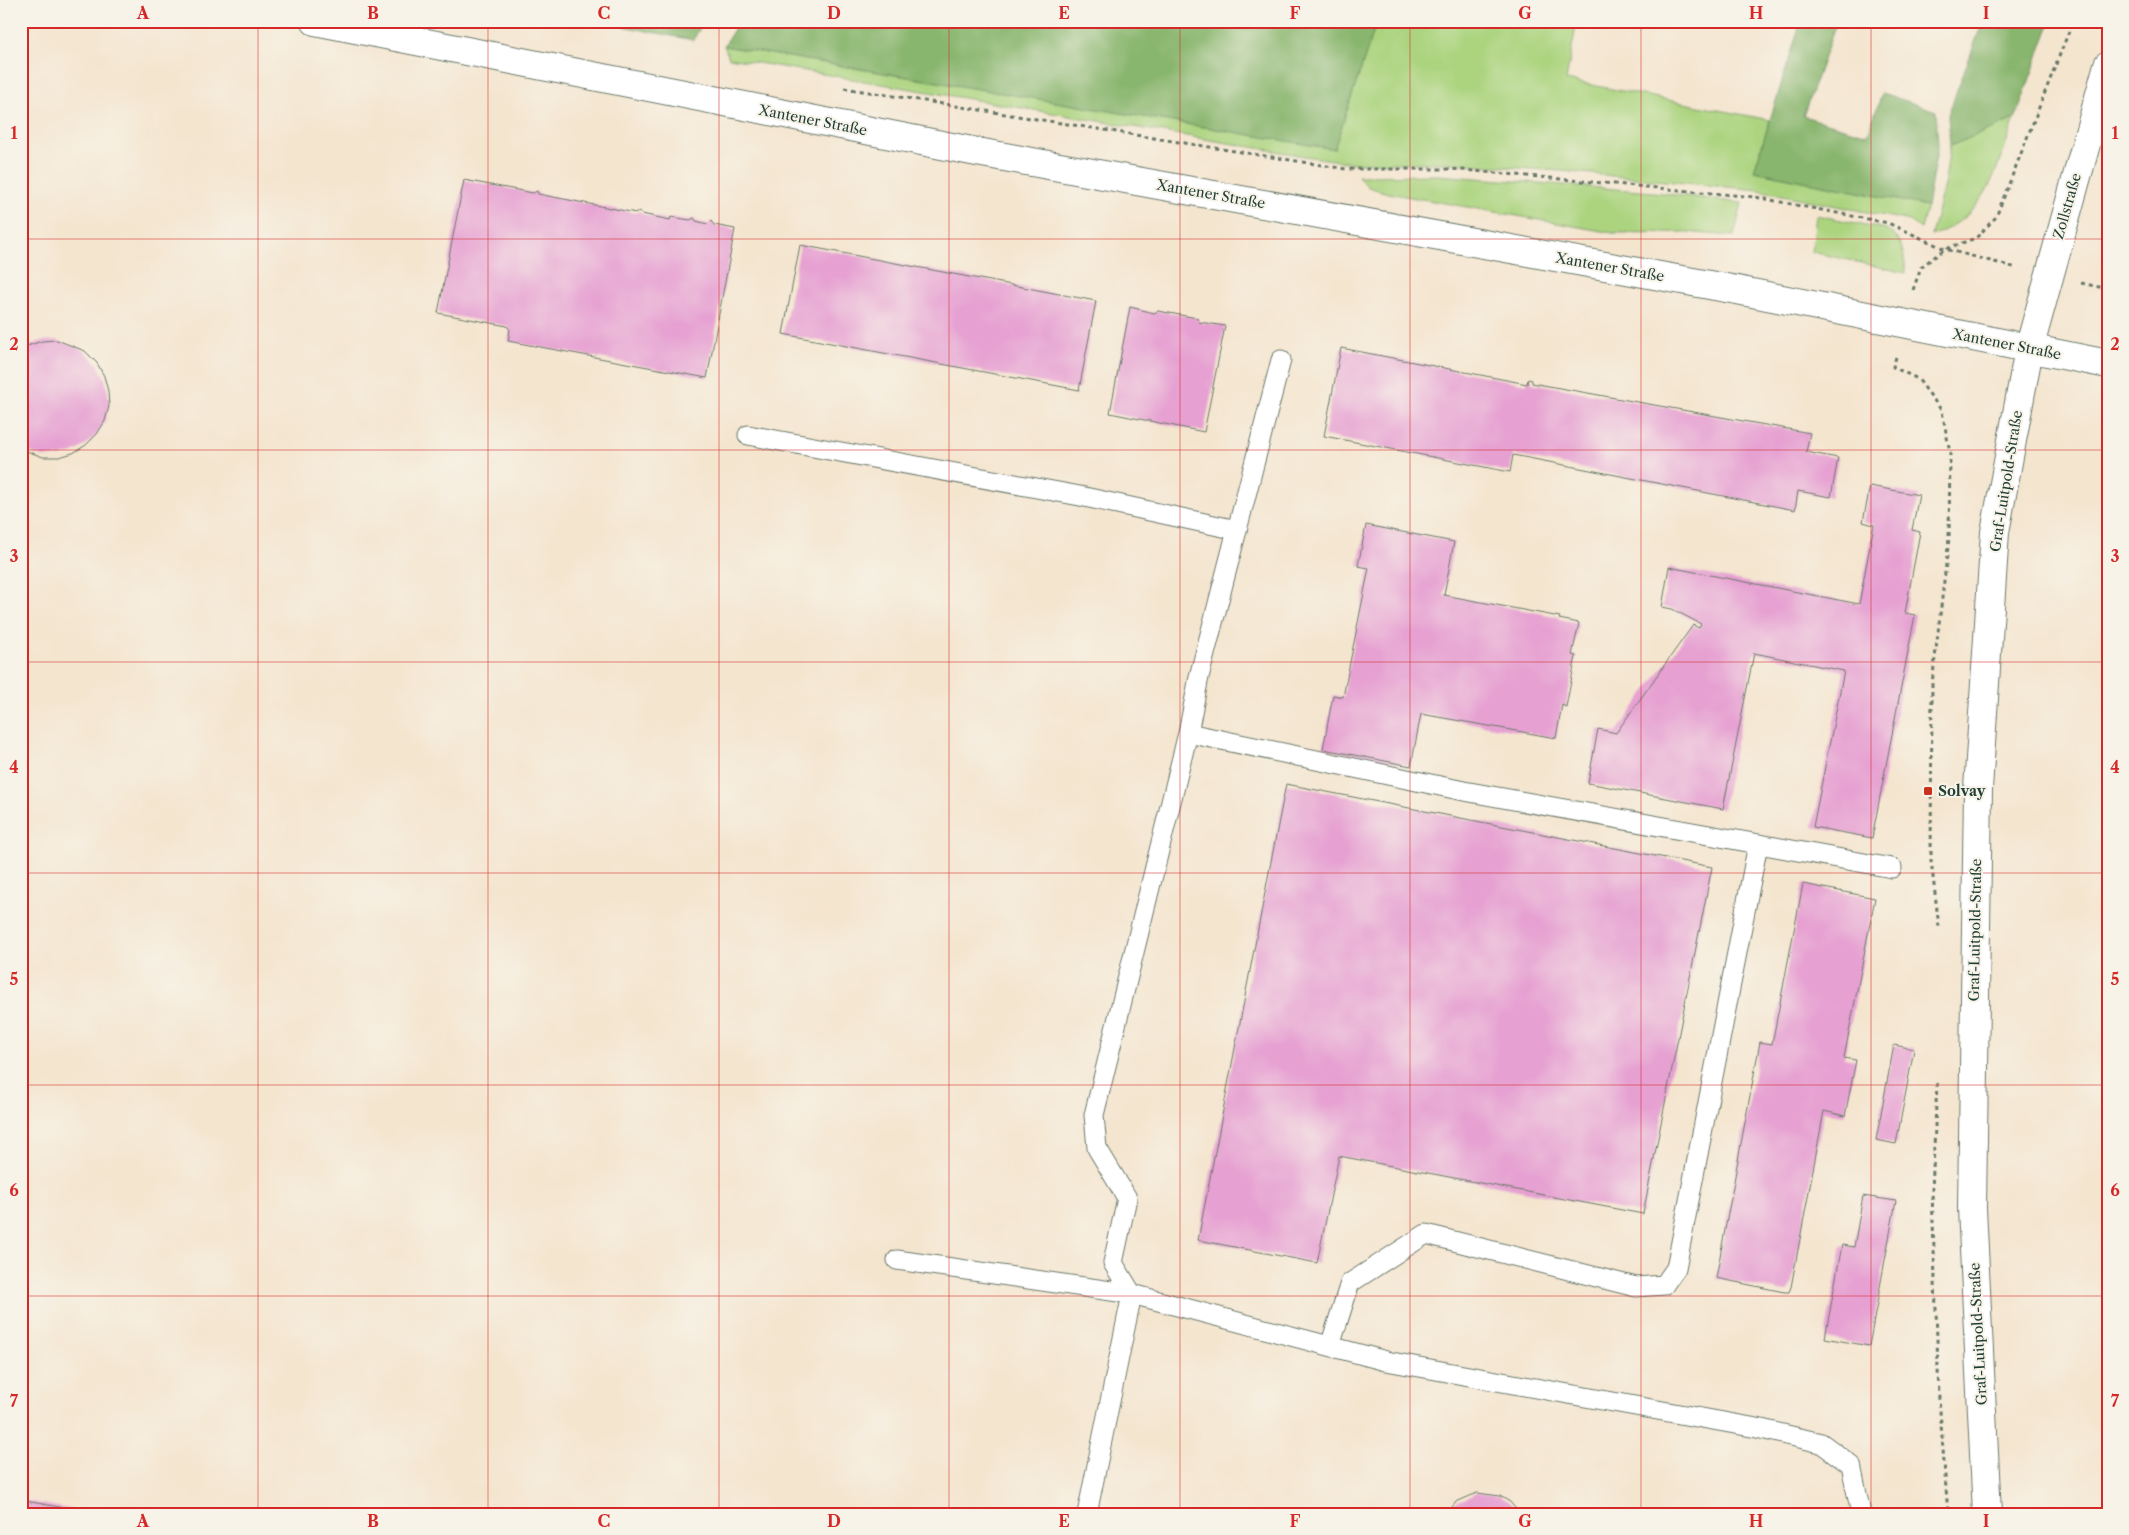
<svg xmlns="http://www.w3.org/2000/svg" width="2129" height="1535" font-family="'Libre Caslon Text',serif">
<rect width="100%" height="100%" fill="#f7f3e8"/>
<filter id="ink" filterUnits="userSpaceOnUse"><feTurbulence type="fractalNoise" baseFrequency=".02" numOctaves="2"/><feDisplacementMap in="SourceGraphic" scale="10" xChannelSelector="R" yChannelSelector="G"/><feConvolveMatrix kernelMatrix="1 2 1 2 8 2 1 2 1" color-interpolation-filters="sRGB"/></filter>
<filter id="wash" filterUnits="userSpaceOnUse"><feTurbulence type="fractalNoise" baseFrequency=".0096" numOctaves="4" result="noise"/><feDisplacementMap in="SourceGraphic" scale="20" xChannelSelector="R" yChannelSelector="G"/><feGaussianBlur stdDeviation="1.12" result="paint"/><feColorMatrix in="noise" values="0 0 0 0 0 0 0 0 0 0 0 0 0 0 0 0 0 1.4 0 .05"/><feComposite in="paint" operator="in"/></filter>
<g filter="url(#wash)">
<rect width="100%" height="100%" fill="#f4e5cf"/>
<path fill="#acd47f" stroke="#66885a" d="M1377,21H1577L1566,80L1770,120L1754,171L1927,206L1921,229L1910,221L1758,190L1561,171L1449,163H1352L1298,155L729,58L724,46L1334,149Z
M2015,119C1995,171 1989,215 1931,236L1945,181L1950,146Z
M1437,175L1653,192L1742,203L1734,236L1685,232L1613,233L1388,193L1368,187L1358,176Z
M1816,215L1886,229C1903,240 1904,254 1906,273L1812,252Z"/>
<path fill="#89b66e" stroke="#547a51" d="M595,21H701L699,30L693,40Z
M739,21H1377L1334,149L724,46Z
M1801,21H1837L1803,116L1868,135L1882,93L1936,111L1938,145L1927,206L1754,171Z
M1983,21H2051L2015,119L1950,146L1948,115Z"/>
<g id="blocks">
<path fill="#e6a0d2" d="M464,180L533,193L537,191L538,194L636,213L640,211L642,214L670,220L671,217L690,220L694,218L696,221L708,224L711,221L714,225L735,229L707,378L508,341L510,330L507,326L438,313Z
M800,245L1096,301L1079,390L783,334Z
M1130,307L1154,313L1158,311L1197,318L1199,322L1225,326L1204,432L1110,413Z
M57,340L85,351L97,363L104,376L108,391L109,406L105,421L97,434L86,445L73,453L59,457H43L21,449V348L42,341Z
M1341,348L1527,384L1528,379L1532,380V383L1810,433L1806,452L1838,458L1831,497L1798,491L1795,510L1513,455L1510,472L1324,436Z
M1870,486L1919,495L1912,530L1920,532L1905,613L1915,615L1872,838L1813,827L1844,671L1754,653L1723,809L1588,783L1598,729L1616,733L1693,625L1699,628L1701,624L1672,609L1662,607L1669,567L1859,604L1874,525L1863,522Z
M1366,525L1454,542L1444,595L1560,617L1559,619L1579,623L1572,655L1576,656L1566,707L1562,705L1556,738L1421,714L1411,766L1323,749L1333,695L1343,697L1369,568L1358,566Z
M1286,784L1712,867L1643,1214L1339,1156L1317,1263L1198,1240Z
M1803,884L1875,898L1844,1058L1856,1060L1845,1116L1824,1111L1791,1287L1789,1292H1784L1716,1278L1760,1042L1772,1044Z
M1894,1045L1914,1049L1896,1144L1876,1140Z
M1863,1196L1896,1201L1869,1346L1825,1338L1842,1245L1854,1247Z
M1477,1493L1500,1496L1510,1502L1520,1514H1447L1456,1502Z
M21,1500L91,1513V1514H21Z"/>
</g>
</g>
<g filter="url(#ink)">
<use href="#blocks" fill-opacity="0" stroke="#6a786a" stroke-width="1"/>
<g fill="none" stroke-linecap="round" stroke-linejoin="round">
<defs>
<path id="lane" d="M1281,360L1199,677L1188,733L1094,1115L1097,1148L1127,1198L1113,1263L1132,1294L1386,1361L1757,1428L1821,1443L1851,1465L1861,1514
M748,435L1080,496L1237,530
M1188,733L1464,791L1892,868
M897,1260L1132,1294L1087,1514
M1330,1346L1350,1283L1426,1234L1636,1287L1664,1285L1676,1268L1758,844"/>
<path id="secondary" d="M315,21L977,152L1737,290L2108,364
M1987,1514L1972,1208L1978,789L1995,532L2029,349L2108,65"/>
</defs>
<use href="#lane" stroke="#6a786a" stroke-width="21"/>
<use href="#secondary" stroke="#6a786a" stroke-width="30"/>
<path stroke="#6a786a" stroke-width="3" stroke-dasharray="4 4" stroke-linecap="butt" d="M844,88L1346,169H1452L1755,197L1888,223L1945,249L2017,268
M2081,283L2108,289
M1913,290L1921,267L1945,249L1976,238L1996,217L2073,21
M1896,357L1893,367L1918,379L1942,411L1950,453L1949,538L1932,684L1931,860L1939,927
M1937,1083L1932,1191L1939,1398L1948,1514"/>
<use href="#lane" stroke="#fff" stroke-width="19"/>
<use href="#secondary" stroke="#fff" stroke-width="28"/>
</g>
</g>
<path fill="none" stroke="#d62828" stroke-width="1" stroke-opacity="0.55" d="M258,21V1514M488,21V1514M719,21V1514M949,21V1514M1180,21V1514M1410,21V1514M1641,21V1514M1871,21V1514M21,239H2108M21,450H2108M21,662H2108M21,873H2108M21,1085H2108M21,1296H2108"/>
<rect fill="#c8321e" stroke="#f7f3e8" stroke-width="2" x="1923" y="786" width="10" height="10" rx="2.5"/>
<g text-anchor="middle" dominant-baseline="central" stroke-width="4" stroke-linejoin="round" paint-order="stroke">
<g font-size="14" fill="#1f3d34" stroke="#f7f3e8">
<text transform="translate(813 120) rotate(11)">Xantener Straße</text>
<text transform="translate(1211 194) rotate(10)">Xantener Straße</text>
<text transform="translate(2067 206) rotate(-74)">Zollstraße</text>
<text transform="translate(1610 267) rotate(10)">Xantener Straße</text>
<text transform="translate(2007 344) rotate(11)">Xantener Straße</text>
<text transform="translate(2006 481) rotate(-81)">Graf-Luitpold-Straße</text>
<text transform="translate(1975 930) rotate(-89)">Graf-Luitpold-Straße</text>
<text transform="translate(1978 1334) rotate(-93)">Graf-Luitpold-Straße</text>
</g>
<g font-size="14" font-weight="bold" fill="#1f3d34" stroke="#f7f3e8" text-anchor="start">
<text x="1938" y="791">Solvay</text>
</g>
</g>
<rect width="2129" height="1535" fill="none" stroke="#f7f3e8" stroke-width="55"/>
<rect x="28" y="28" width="2074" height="1480" fill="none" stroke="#d62828" stroke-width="2"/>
<g font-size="16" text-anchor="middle" font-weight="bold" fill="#d62828">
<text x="143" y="19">A</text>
<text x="373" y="19">B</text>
<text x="604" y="19">C</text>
<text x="834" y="19">D</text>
<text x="1064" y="19">E</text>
<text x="1295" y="19">F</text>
<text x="1525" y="19">G</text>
<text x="1756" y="19">H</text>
<text x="1986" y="19">I</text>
<text x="14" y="139">1</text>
<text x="2115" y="139">1</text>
<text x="14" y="350">2</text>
<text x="2115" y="350">2</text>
<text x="14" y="562">3</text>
<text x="2115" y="562">3</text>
<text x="14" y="773">4</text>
<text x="2115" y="773">4</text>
<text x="14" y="985">5</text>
<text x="2115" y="985">5</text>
<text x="14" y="1196">6</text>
<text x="2115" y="1196">6</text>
<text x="14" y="1407">7</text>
<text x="2115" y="1407">7</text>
<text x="143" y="1527">A</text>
<text x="373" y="1527">B</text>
<text x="604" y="1527">C</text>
<text x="834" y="1527">D</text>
<text x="1064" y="1527">E</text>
<text x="1295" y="1527">F</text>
<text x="1525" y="1527">G</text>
<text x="1756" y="1527">H</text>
<text x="1986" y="1527">I</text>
</g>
</svg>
